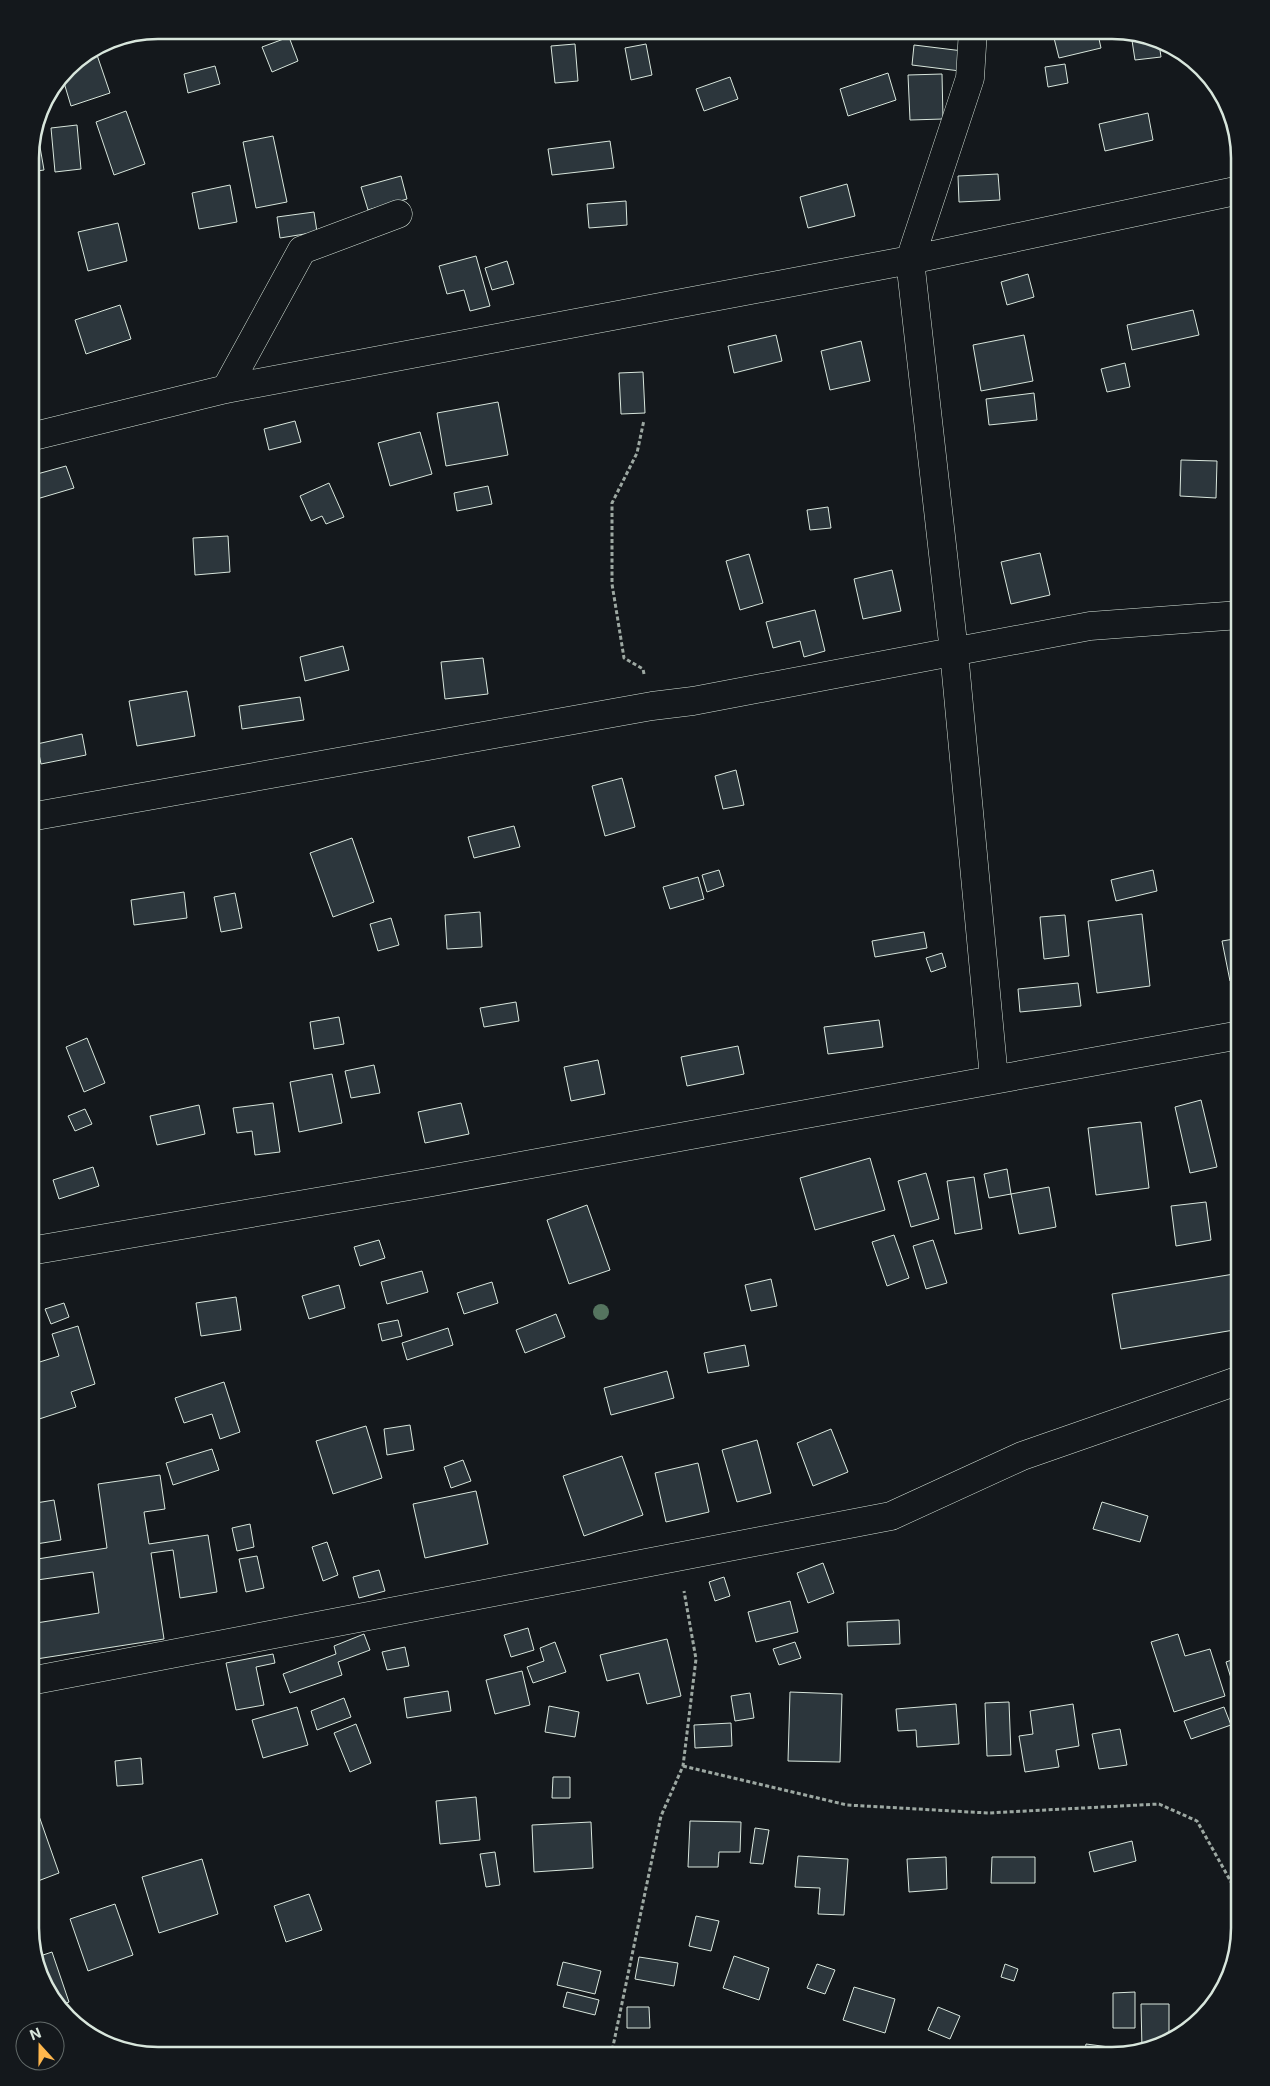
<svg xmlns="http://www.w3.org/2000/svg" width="1270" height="2086" font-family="Inter,sans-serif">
<rect width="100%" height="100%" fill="#14181c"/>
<path fill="#2c363c" stroke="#d8e6dc" d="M1052,30H1097L1101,48L1059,58Z
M1131,34L1159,43L1161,57L1135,60Z
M289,37L298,61L272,72L262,47Z
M575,44L578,81L555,83L551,46Z
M646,44L652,75L631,80L625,48Z
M914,45L963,51L960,71L912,65Z
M96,52L110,93L71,106L62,76L68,67L84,57Z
M1065,64L1068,83L1048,87L1045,67Z
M215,66L220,84L188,93L184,74Z
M888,73L896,100L848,116L840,89Z
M942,74L943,119L910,120L908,75Z
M730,77L738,99L704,111L696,89Z
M126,111L145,164L114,175L96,122Z
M1148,113L1153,140L1105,151L1099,124Z
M36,124L44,170L30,172V150Z
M77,125L81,169L55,172L51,128Z
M273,136L287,202L256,208L243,142Z
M610,141L614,168L552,175L548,149Z
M998,174L1000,200L959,202L958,176Z
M401,176L407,199L368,210L361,187Z
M847,184L855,216L808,228L800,197Z
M230,185L237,222L199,229L192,193Z
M626,201L627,225L589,228L587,204Z
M314,212L317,232L280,238L277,217Z
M118,223L127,261L88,271L78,232Z
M476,256L490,306L470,311L464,290L447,294L439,266Z
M507,261L514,284L492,290L485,268Z
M1028,274L1034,297L1007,305L1001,282Z
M120,305L131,339L86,354L75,320Z
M1193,310L1199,335L1132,350L1127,325Z
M776,335L782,361L734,373L728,346Z
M1024,335L1033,381L981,391L973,345Z
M861,341L870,381L830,390L821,351Z
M1125,363L1130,387L1107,392L1101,369Z
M643,372L645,413L621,414L619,373Z
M1034,393L1037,420L989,425L986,399Z
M498,402L508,455L446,466L437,413Z
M295,421L301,442L269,450L264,429Z
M420,432L432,474L390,486L378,443Z
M1181,460L1217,461L1216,498L1180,496Z
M66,466L74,488L30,501V476Z
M329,483L344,517L326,524L322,516L311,521L300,496Z
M488,486L492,504L457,511L454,493Z
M828,507L831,528L810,530L807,510Z
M228,536L230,572L195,575L193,538Z
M1040,553L1050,595L1011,604L1001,562Z
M749,554L763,603L740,610L726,561Z
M892,570L901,611L863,619L854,579Z
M815,610L825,651L804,657L800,641L773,648L766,622Z
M343,646L349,670L305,681L300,657Z
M483,658L488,694L445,699L441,662Z
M187,691L195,736L137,746L129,701Z
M300,697L304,720L242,729L239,706Z
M82,734L86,755L41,764L37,744Z
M736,770L744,805L723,809L715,776Z
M622,778L635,827L605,836L592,786Z
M514,826L520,847L474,858L468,837Z
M352,838L374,902L333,917L310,853Z
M719,870L724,886L707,892L702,875Z
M1153,870L1157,891L1116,901L1111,880Z
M698,877L704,899L670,909L663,887Z
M184,892L187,918L134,925L131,900Z
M235,893L242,928L221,932L214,897Z
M480,912L482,947L447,949L445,915Z
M1142,914L1150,986L1097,993L1088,921Z
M1065,915L1069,956L1044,959L1040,917Z
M391,918L399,945L378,951L370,924Z
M924,932L927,948L875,957L872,941Z
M1240,938V979L1230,981L1222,941Z
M942,953L946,967L931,972L926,958Z
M1078,983L1081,1006L1020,1012L1018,989Z
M516,1002L519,1021L484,1027L480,1008Z
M339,1017L344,1044L314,1049L310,1022Z
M879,1020L883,1047L828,1054L824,1027Z
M87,1038L105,1083L84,1092L66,1047Z
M738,1046L744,1074L687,1086L681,1057Z
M598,1060L605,1094L571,1101L564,1067Z
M374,1065L380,1093L351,1098L345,1071Z
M332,1074L342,1123L299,1132L290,1082Z
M1201,1100L1217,1167L1190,1173L1175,1107Z
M273,1103L280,1152L255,1155L252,1131L237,1133L233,1108Z
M461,1103L469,1134L425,1143L418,1112Z
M199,1105L205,1134L157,1145L150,1116Z
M85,1109L92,1124L75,1131L68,1116Z
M1141,1122L1149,1188L1096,1195L1088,1128Z
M870,1158L885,1210L815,1230L800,1178Z
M93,1167L99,1186L59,1199L53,1180Z
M1007,1169L1011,1194L989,1198L984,1174Z
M926,1173L939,1219L911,1227L898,1181Z
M974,1177L982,1229L955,1234L947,1181Z
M1049,1187L1056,1227L1019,1234L1011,1194Z
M1206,1202L1211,1240L1176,1246L1171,1206Z
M587,1205L610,1270L569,1284L547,1220Z
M894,1235L909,1278L887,1286L872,1242Z
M379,1240L385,1258L360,1266L354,1247Z
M933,1240L947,1283L926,1289L913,1246Z
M422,1271L428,1292L387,1304L381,1282Z
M1240,1273V1329L1121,1349L1112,1294Z
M771,1279L777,1306L751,1311L745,1285Z
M492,1282L498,1303L464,1314L457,1293Z
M339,1285L345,1308L309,1319L302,1296Z
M236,1297L241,1330L201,1336L196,1303Z
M64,1303L69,1317L51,1324L45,1309Z
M556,1314L565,1337L525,1353L516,1330Z
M398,1320L402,1336L382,1341L378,1324Z
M78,1326L95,1384L71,1392L76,1407L30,1422V1365L59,1356L52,1334Z
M448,1328L453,1345L407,1360L402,1343Z
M745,1345L749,1366L708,1373L704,1353Z
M667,1371L674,1398L611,1415L604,1388Z
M224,1382L240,1432L220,1439L212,1414L184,1423L175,1398Z
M410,1425L414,1450L387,1455L384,1429Z
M366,1426L382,1478L333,1494L316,1441Z
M831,1429L848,1472L813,1486L797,1443Z
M757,1440L771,1493L737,1502L722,1450Z
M212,1449L219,1470L173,1485L166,1463Z
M622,1456L643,1515L584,1536L563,1476Z
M463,1460L471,1481L451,1488L444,1467Z
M698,1463L709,1512L666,1522L655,1473Z
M160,1475L165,1509L144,1512L149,1544L208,1535L217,1592L180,1598L173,1550L151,1553L164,1639L30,1660V1624L99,1613L93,1572L30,1581L31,1560L107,1548L98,1484Z
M476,1491L488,1544L425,1558L413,1504Z
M54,1500L61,1540L30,1545V1504Z
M1102,1502L1148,1516L1140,1542L1093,1529Z
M250,1524L254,1547L237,1551L232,1528Z
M327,1542L338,1575L323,1581L312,1547Z
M257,1556L264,1588L246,1592L239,1559Z
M823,1563L834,1593L808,1603L797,1573Z
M379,1570L385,1591L359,1598L353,1577Z
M724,1577L730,1596L715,1601L709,1582Z
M790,1601L798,1632L756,1642L748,1612Z
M899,1620L900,1644L848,1646L847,1622Z
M528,1628L534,1650L511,1657L504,1635Z
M364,1634L370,1650L338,1662L342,1675L290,1693L283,1674L336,1654L334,1646Z
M1178,1634L1185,1656L1210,1649L1225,1696L1174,1712L1151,1642Z
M667,1639L681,1696L647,1704L639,1673L607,1681L600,1655Z
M555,1642L566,1672L533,1683L527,1667L544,1661L540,1648Z
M795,1642L801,1658L779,1665L773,1649Z
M405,1647L409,1666L387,1670L382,1652Z
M273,1654L275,1663L256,1667L264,1705L236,1710L226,1663Z
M1240,1657V1686L1234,1688L1226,1662Z
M522,1671L530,1705L495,1714L486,1680Z
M448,1691L451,1711L407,1718L404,1698Z
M790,1692L842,1694L840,1762L788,1761Z
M750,1693L754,1718L735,1721L731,1696Z
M344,1698L351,1717L317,1730L311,1711Z
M1009,1702L1011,1755L987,1756L985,1703Z
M956,1704L959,1744L917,1747L916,1730L898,1731L896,1709Z
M1073,1704L1079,1746L1056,1750L1059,1767L1025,1772L1019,1736L1033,1734L1030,1711Z
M549,1706L579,1712L575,1737L545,1732Z
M297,1707L308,1745L263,1758L252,1720Z
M1224,1707L1231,1725L1191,1739L1184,1721Z
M731,1723L732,1746L695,1748L694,1725Z
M356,1724L371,1763L350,1772L334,1733Z
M1120,1729L1127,1765L1099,1769L1092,1734Z
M141,1758L143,1784L117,1786L115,1761Z
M553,1777H570V1798H552Z
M476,1797L480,1840L440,1844L436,1801Z
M1240,1807V1828L1237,1829L1231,1809Z
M39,1816L59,1873L30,1884V1819Z
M690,1821L741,1822L740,1852H719L718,1867H688Z
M591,1822L593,1868L534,1872L532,1825Z
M755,1828L769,1830L763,1864L750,1863Z
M1132,1841L1136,1861L1094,1872L1089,1852Z
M495,1852L500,1885L486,1887L480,1854Z
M798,1856L848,1859L844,1915L818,1914L820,1888L795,1887Z
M946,1857L947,1889L909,1892L907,1859Z
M992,1857H1035V1883H991Z
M202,1859L218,1914L159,1933L142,1877Z
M309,1894L322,1930L286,1942L274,1906Z
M115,1904L133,1955L88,1971L70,1919Z
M696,1916L719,1921L711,1951L689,1946Z
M52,1952L69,2002L61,2005L43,1985L37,1957Z
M734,1956L769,1968L759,2000L723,1988Z
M639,1957L678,1963L674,1986L635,1979Z
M563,1962L601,1971L595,1994L557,1985Z
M817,1964L835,1970L825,1994L807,1988Z
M1005,1964L1018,1969L1014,1981L1001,1977Z
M854,1987L895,1999L885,2033L843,2020Z
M567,1992L599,2000L595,2015L563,2007Z
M1135,1992V2028H1113V1993Z
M1141,2004H1169V2043L1142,2049Z
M627,2007H649L650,2028H627Z
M938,2007L960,2016L950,2039L928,2030Z
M1086,2044L1117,2048L1116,2055L1084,2056Z"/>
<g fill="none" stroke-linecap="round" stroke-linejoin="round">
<defs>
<path id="street" d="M973,30L970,78L910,260L954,652L994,1078
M226,389L302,250L398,214
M30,437L226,389L910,260L1240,190
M30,817L652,706L693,701L1090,626L1240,615
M30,1251L427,1183L1240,1035
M30,1681L891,1516L1022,1456L1240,1380"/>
</defs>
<use href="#street" stroke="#d8e6dc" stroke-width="29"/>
<path stroke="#9da8a2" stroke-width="3" stroke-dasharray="4 2.5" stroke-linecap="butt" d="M644,674L643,669L624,658L612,584V503L637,453L644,420
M683,1766L847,1805L988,1813L1159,1804L1197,1821L1240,1898
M611,2056L661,1816L683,1766L696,1659L684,1591"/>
<use href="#street" stroke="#14181c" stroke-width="28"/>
</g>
<circle fill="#55745f" cx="601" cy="1312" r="8"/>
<path d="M0 0H1270V2086H0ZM158 39H1112A119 119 0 0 1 1231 158V1928A119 119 0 0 1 1112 2047H158A119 119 0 0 1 39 1928V158A119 119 0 0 1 158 39Z" fill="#14181c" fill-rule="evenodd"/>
<path fill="none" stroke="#d8e6dc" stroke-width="2.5" d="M158 39H1112A119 119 0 0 1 1231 158V1928A119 119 0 0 1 1112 2047H158A119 119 0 0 1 39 1928V158A119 119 0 0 1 158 39Z"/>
<g transform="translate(40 2046) rotate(339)"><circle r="24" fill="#14181c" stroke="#626a69"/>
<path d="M0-4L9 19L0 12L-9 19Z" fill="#ffb74d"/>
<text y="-8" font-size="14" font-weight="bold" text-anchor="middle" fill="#d8e6dc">N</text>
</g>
</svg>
